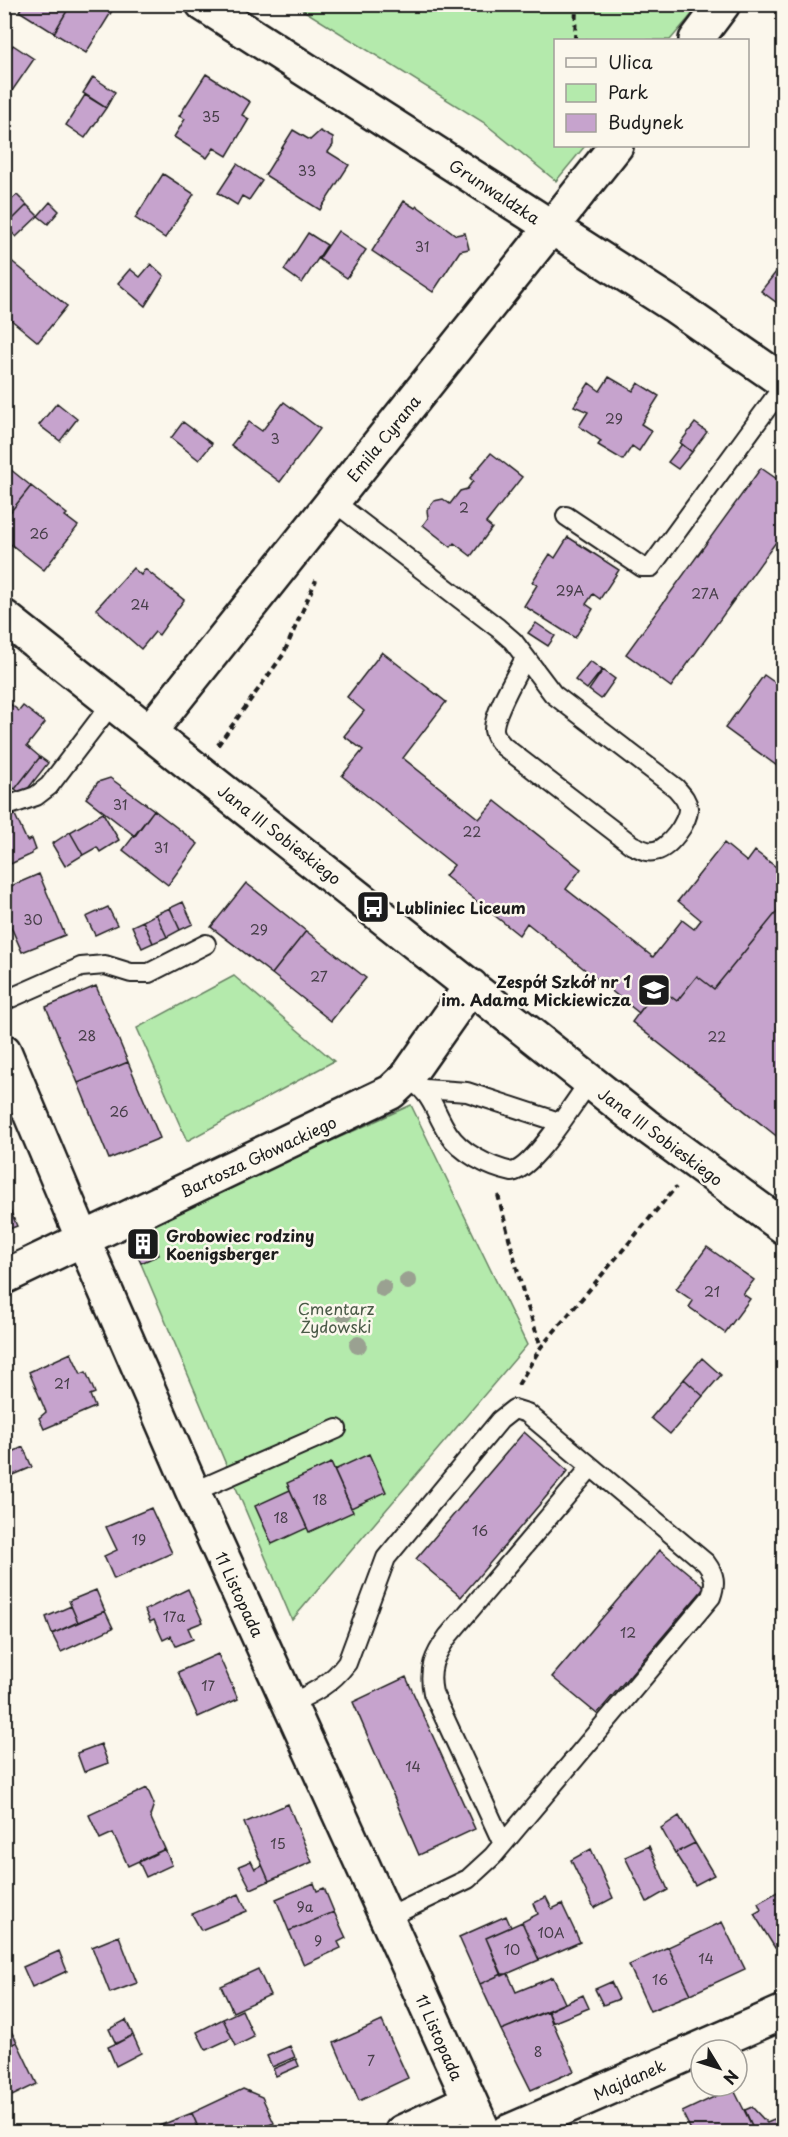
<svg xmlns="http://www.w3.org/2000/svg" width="788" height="2137" font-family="'Playpen Sans',sans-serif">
<rect width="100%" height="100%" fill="#fbf7ec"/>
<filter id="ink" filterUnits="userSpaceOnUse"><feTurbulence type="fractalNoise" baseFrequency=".0167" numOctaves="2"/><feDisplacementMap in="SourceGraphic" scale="12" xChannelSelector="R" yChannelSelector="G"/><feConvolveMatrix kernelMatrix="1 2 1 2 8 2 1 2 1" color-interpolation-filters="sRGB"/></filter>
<g filter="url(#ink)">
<path fill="#b4eaac" stroke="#688364" stroke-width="1.5" d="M295,5H700L670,40H556V146H585L556,181L483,122Z
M234,976L334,1061L187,1141L137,1028Z
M411,1105L527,1345L292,1620L128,1233Z"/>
<path fill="#c6a3cd" stroke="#1c1c1c" stroke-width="1.5" d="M24,4H71L54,33L19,11Z
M71,4H102L112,11L86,53L54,33Z
M13,45L34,59L12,91L4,85V58Z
M206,74L250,102L242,115L249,119L227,156L214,148L207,158L174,137L185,119L179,116Z
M93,77L115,92L106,108L83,93Z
M85,95L106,108L85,138L66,125Z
M293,130L310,140L320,131L333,138V145L328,152L349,165L320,210L265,175Z
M237,164L262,181L249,200L242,196L237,205L218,193Z
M163,174L194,194L165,238L135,218Z
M17,195L27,205L6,226L4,206Z
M404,201L415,208L417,206L456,235L465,233L469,249L460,251L433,292L372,251Z
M50,202L59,211L48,224L38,216Z
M27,205L38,216L16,237L6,226Z
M338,231L366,250L347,278L319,259Z
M308,233L327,245L302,283L284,270Z
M4,255L67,306L38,342L4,314Z
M151,264L164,276L145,306L118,283L130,269L140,277Z
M780,267L784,269V308L761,291Z
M609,377L633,391L638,383L659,396L641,424L652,431L639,451L632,446L623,460L598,445L601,441L579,426L588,412L574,406L589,383L600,391Z
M284,402L320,429L280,482L231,445L249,422L262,431Z
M57,403L77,419L60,441L39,425Z
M183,422L212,444L199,460L171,438Z
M695,423L707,432L692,452L680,443Z
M682,444L692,452L678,469L668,462Z
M491,453L522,477L486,523L492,528L471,556L454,543L451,547L423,525L428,518L427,510L434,501L443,499L450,504L460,491L467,489L473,481L470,478Z
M5,465L31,486L4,520V466Z
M761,468L784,484V531L671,687L626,654Z
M31,486L67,514L65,516L78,526L44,570L4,539V520Z
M568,537L619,570L600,599L593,594L586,604L593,609L575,638L524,606L537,585L532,582L550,554L555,558Z
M133,568L141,575L145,569L184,600L159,635L155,632L141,649L96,609Z
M536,623L555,636L548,646L528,633Z
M382,652L446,702L403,758L479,819L495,801L581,869L566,889L653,957L682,920L694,929L701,920L678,901L724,843L747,862L755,851L784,873V903L714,989L697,976L677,1001L658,987L639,1013L527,923L519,935L445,876L454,865L342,776L363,750L344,736L364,711L347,697Z
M590,661L602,670L587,689L575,680Z
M603,670L615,679L601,699L589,690Z
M764,675L784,689V771L725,728Z
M4,699L19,711L23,706L45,723L27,746L40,757L15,789L4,781Z
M40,757L48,763L23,795L15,789Z
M110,778L154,810L135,836L86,798L98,782Z
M154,810L198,844L168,885L123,850Z
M103,813L119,840L100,852L97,847L83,855L70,832Z
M15,815L27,841L32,839L36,850L32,852V854L4,867V819Z
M70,832L83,855L65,866L52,844Z
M39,874L65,935L22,952L4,911V889Z
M246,883L306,931L272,974L211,927Z
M183,902L193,924L180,930L170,908Z
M784,903V1142L632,1022L658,987L677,1001L697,976L714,989Z
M108,907L117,925L95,935L86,917Z
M170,908L180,930L167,937L156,914Z
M156,914L167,937L153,943L143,921Z
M143,921L153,943L142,948L132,926Z
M306,931L366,978L331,1021L272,974Z
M96,986L128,1062L78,1083L46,1007Z
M128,1062L160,1138L109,1159L78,1083Z
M4,1197L17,1226L4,1231Z
M144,1225L159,1255L141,1263L128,1233Z
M707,1247L754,1280L743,1294L750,1299L725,1333L689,1307L693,1301L676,1289Z
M71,1353L81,1374L86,1372L95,1393L90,1395L95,1407L44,1429L39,1418L46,1412L29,1372Z
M702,1358L721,1375L703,1396L684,1379Z
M684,1379L703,1396L670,1434L651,1418Z
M524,1432L568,1471L461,1597L416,1559Z
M23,1447L32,1467L4,1479V1456Z
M369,1454L386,1492L351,1508L334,1470Z
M331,1463L353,1512L309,1532L287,1483Z
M290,1490L307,1528L272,1544L255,1506Z
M151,1508L172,1553L114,1579L104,1556L117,1550L106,1527Z
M660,1550L705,1587L597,1714L552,1677Z
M188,1589L203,1622L188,1628L193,1639L176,1646L171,1636L163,1640L154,1620L150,1622L145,1610Z
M96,1590L105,1611L78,1622L69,1601Z
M71,1606L78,1622L52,1634L46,1617Z
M105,1611L113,1628L61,1652L52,1634Z
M218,1654L238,1699L198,1717L178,1672Z
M406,1677L475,1829L419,1855L353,1702Z
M101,1744L108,1763L84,1772L77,1753Z
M147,1788L154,1804L150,1816L165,1849L128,1866L113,1833L100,1839L89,1815Z
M288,1804L312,1862L269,1881L244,1823Z
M679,1816L695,1843L675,1853L661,1828Z
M695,1843L714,1875L695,1885L675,1853Z
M649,1846L668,1890L647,1902L625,1857Z
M165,1849L172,1865L146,1877L139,1862Z
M591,1849L613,1898L594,1908L571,1860Z
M251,1861L255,1869L262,1865L269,1881L251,1889L239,1866Z
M314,1883L317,1891L324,1888L334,1912L289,1931L276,1899Z
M784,1888V1944L775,1948L754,1914L761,1910L758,1903Z
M239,1894L247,1911L201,1930L192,1914Z
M546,1897L552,1909L562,1904L580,1942L539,1960L522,1922L538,1914L534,1903Z
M334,1912L346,1938L338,1942L341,1948L304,1965L289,1931Z
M506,1916L511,1927L486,1938L502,1974L480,1984L459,1937Z
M522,1922L539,1960L502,1976L486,1938Z
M722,1922L745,1969L691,1994L668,1947Z
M119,1936L137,1983L110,1993L92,1947Z
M668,1947L691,1994L650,2011L629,1965Z
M59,1951L67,1971L32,1987L23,1967Z
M258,1969L270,1995L233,2012L221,1986Z
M502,1974H508L516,1992L553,1977L565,2003L501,2030L480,1984Z
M611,1982L619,1999L603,2005L595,1989Z
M583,1995L589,2008L552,2023L548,2011Z
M242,2010L254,2037L236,2046L223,2019Z
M548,2011L574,2071L531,2090L501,2030Z
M4,2018L17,2042L4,2048Z
M223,2019L232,2038L206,2050L197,2032Z
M126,2020L133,2035L116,2044L109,2029Z
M382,2021L408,2078L359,2101L334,2043Z
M133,2035L141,2053L116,2066L108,2047Z
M17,2042L37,2084L12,2096L10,2092L4,2095V2048Z
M290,2046L295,2057L272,2067L267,2056Z
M296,2059L299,2066L276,2076L273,2069Z
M733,2088L754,2130L749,2132H692L682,2112Z
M243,2089L262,2097L274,2123L262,2128L264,2132H200L192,2113Z
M752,2107L767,2123L776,2119L784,2125V2132H749L754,2130L745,2110Z
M192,2113L200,2132H162L159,2126Z"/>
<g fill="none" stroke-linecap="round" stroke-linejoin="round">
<defs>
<path id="lane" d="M333,501L498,628L513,641L553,694L676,788C681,794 687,799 688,808C689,822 668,850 654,851C646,853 640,848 632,845L503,746C499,741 495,737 494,730C493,714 517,674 525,658
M566,516L642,567H651L784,385
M4,807L36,796L49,786L112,703
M4,1001L81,967L105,965L131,973H149L206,944
M407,1077C435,1096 432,1108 448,1133C461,1153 489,1167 512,1172C534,1168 574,1102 590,1081
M425,1089L467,1092L559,1122
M193,1492L337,1429
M291,1703C314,1693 332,1683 347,1663L386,1558L500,1420L514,1409L527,1413L706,1563C715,1575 716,1583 711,1597L493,1856L468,1879L387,1918
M503,1844L433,1693C428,1669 434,1656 448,1636L591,1467"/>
<path id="street" d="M203,4L673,305L784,382
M696,40L723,4
M4,617L645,1125L784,1227
M150,731L616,146
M4,1051L83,1239L193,1492L484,2132
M4,1277L391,1092L407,1077L471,986
M402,2132L469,2101
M508,2132L784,2012"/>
</defs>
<use href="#lane" stroke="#1c1c1c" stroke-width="22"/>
<use href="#street" stroke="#1c1c1c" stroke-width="38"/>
<path stroke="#1c1c1c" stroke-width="4" stroke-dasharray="6 4.5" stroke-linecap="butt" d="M575,40L576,4
M218,745L283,655L316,580
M498,1195L523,1292L541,1347
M518,1385L541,1347L676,1187"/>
<use href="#lane" stroke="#fbf7ec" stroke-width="18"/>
<use href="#street" stroke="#fbf7ec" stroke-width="33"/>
</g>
<g fill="#9aa191">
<circle cx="408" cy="1281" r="9"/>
<circle cx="383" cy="1288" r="9"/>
<circle cx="344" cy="1313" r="9"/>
<circle cx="358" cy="1345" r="9"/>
</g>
</g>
<defs>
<symbol id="bus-square" viewBox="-11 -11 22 22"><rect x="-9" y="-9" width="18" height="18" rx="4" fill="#1c1c1c" stroke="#fbf7ec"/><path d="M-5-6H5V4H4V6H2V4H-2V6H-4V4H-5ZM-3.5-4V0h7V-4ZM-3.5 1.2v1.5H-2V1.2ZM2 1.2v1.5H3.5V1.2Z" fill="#fff"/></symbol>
<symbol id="school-square" viewBox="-11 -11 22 22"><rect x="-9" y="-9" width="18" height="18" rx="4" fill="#1c1c1c" stroke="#fbf7ec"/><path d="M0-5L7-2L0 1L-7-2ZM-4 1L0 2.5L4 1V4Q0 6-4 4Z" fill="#fff"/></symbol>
<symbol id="building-square" viewBox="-11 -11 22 22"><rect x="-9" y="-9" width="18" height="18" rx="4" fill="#1c1c1c" stroke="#fbf7ec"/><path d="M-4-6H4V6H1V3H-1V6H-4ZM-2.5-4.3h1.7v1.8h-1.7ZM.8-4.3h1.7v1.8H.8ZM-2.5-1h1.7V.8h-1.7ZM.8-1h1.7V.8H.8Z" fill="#fff"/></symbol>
</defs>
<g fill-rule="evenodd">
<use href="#bus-square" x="354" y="888" width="38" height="38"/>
<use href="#school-square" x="635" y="971" width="38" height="38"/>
<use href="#building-square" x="124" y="1225" width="38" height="38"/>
</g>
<g text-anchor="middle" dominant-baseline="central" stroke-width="5" stroke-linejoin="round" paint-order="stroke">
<g font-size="14" fill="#463e48">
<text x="211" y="116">35</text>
<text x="307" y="170">33</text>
<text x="422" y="246">31</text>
<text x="614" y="418">29</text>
<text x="275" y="438">3</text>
<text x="464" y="507">2</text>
<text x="39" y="533">26</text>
<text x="570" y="590">29A</text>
<text x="705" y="593">27A</text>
<text x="140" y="604">24</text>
<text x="120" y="804">31</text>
<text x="472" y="831">22</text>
<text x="161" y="847">31</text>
<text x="33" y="919">30</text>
<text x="259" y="929">29</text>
<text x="319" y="976">27</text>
<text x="87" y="1035">28</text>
<text x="717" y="1036">22</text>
<text x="119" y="1111">26</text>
<text x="712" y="1291">21</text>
<text x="62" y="1383">21</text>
<text x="320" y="1499">18</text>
<text x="281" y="1517">18</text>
<text x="480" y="1530">16</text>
<text x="139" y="1539">19</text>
<text x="174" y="1616">17a</text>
<text x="628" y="1632">12</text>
<text x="208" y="1685">17</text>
<text x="413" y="1766">14</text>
<text x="278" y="1843">15</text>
<text x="305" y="1906">9a</text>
<text x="551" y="1932">10A</text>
<text x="318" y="1940">9</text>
<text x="512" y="1949">10</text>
<text x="706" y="1958">14</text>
<text x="660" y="1979">16</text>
<text x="538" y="2051">8</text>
<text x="371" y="2060">7</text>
</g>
<g font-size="16" fill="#1c1c1c" stroke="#fbf7ec">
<text transform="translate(495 191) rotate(33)">Grunwaldzka</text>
<text transform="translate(383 438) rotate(-51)">Emila Cyrana</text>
<text transform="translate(280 834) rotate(38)">Jana III Sobieskiego</text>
<text transform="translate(661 1136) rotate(37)">Jana III Sobieskiego</text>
<text transform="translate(258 1156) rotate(-25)">Bartosza Głowackiego</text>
<text transform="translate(240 1594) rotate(65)">11 Listopada</text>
<text transform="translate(440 2037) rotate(66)">11 Listopada</text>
<text transform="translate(629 2079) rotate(-24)">Majdanek</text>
</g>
<g font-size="16" font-weight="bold" fill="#1c1c1c" stroke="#fbf7ec" text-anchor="start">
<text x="396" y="907">Lubliniec Liceum</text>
<text x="631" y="981" text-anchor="end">Zespół Szkół nr 1<tspan x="631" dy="18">im. Adama Mickiewicza</tspan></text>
<text x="166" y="1235">Grobowiec rodziny<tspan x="166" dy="18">Koenigsberger</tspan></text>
</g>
<g font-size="16" fill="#4a5a47" stroke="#fbf7ec">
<text x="336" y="1308">Cmentarz<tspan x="336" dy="18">Żydowski</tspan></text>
</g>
</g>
<rect width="788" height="2137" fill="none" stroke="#fbf7ec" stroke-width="24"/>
<rect x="12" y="12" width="764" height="2113" fill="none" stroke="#1c1c1c" stroke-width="2" filter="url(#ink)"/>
<rect x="554" y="39" width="195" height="108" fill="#fbf7ec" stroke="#a29f99" stroke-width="1.5"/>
<rect x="566" y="58" width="30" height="9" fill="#fbf7ec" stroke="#a29f99" stroke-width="1.5"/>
<text x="608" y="69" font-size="18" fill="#1c1c1c">Ulica</text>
<rect x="566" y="84" width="30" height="18" fill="#b4eaac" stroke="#a29f99" stroke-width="1.5"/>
<text x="608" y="99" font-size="18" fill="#1c1c1c">Park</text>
<rect x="566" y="114" width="30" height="18" fill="#c6a3cd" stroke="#a29f99" stroke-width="1.5"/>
<text x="608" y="129" font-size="18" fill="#1c1c1c">Budynek</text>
<g transform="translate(719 2068) rotate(128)"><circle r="28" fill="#fbf7ec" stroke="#a29f99" stroke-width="1.5"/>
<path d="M0-4.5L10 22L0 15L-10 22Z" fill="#1c1c1c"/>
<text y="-9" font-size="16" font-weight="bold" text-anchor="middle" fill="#1c1c1c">N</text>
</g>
</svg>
